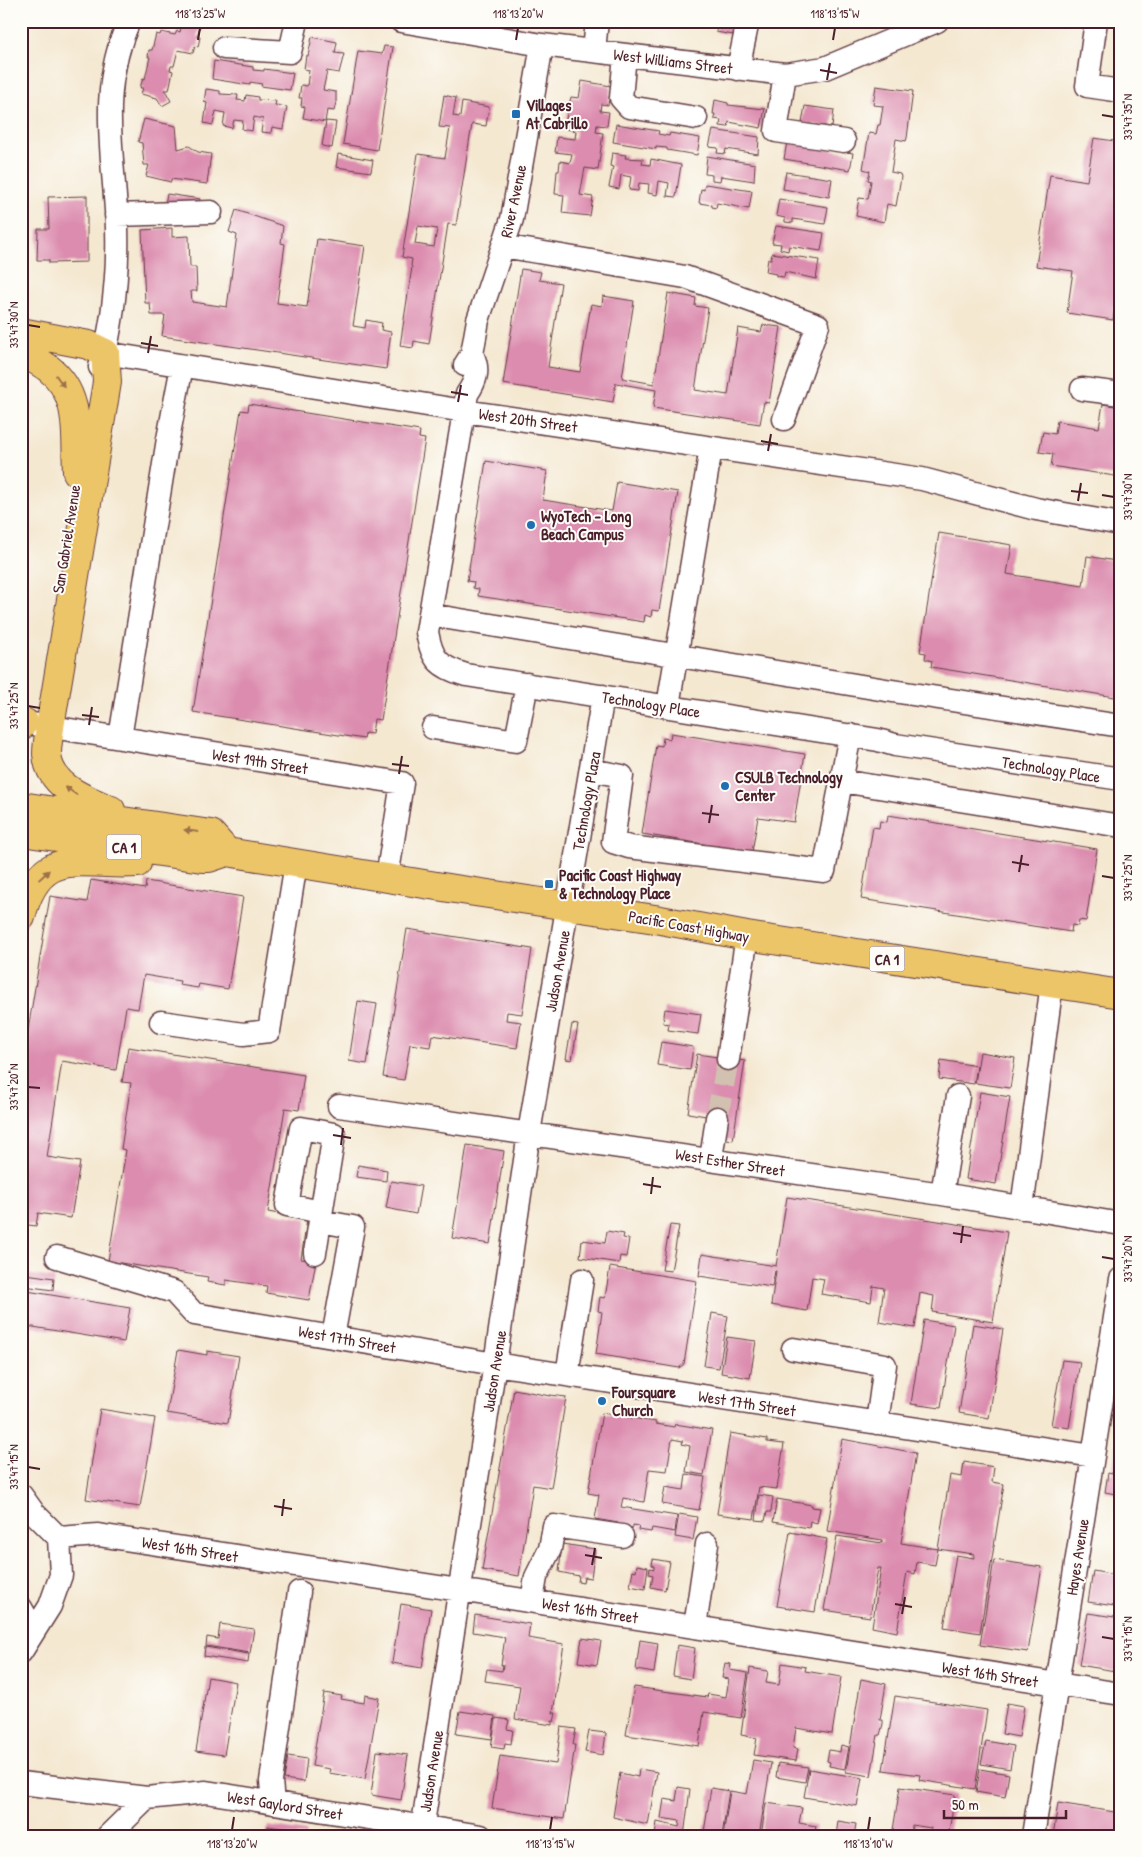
<svg xmlns="http://www.w3.org/2000/svg" width="1142" height="1857" font-family="'Patrick Hand',sans-serif">
<rect width="100%" height="100%" fill="#fdfcf7"/>
<filter id="ink" filterUnits="userSpaceOnUse"><feTurbulence type="fractalNoise" baseFrequency=".02" numOctaves="2"/><feDisplacementMap in="SourceGraphic" scale="10" xChannelSelector="R" yChannelSelector="G"/><feConvolveMatrix kernelMatrix="1 2 1 2 8 2 1 2 1" color-interpolation-filters="sRGB"/></filter>
<filter id="wash" filterUnits="userSpaceOnUse"><feTurbulence type="fractalNoise" baseFrequency=".0096" numOctaves="4" result="noise"/><feDisplacementMap in="SourceGraphic" scale="20" xChannelSelector="R" yChannelSelector="G"/><feGaussianBlur stdDeviation="1.12" result="paint"/><feColorMatrix in="noise" values="0 0 0 0 0 0 0 0 0 0 0 0 0 0 0 0 0 1.4 0 .05"/><feComposite in="paint" operator="in"/></filter>
<g filter="url(#wash)">
<rect width="100%" height="100%" fill="#f4e8d1"/>
<g id="blocks">
<path fill="#dc8caf" fill-rule="evenodd" d="M718,21H735L733,35L716,32Z
M823,21H833L832,25L823,24Z
M1115,21H1121V28L1114,27Z
M182,22L200,26L197,37H200L198,47L195,46L193,53L178,50L174,66H171L170,70L173,71L169,90H165L171,101L162,106L157,98L141,94L143,88H140L143,78L145,79L150,57H148L149,50H152L156,34L160,35L161,32L175,35L177,31L180,32Z
M312,37L337,42L335,53L344,54L339,73L327,71L323,90L336,92V102L334,111L327,110L325,122L303,118L305,107L301,106L302,98H299L301,85L307,86L309,70L304,69L306,56H308Z
M384,46L393,47L377,150L343,144L358,51L382,54Z
M214,61L253,67V70L264,71V69L293,73L290,90L261,86L262,84L250,82V85L212,79Z
M582,81L611,86L608,105L601,104L600,111L609,112L607,126L597,125L596,132L603,133L598,170L585,168L580,195L593,197L590,216L562,213L564,195L555,194L557,171H559L560,161L570,163L572,154L555,152L557,137L575,139L576,131L566,129L568,120L566,119L571,97L579,98Z
M876,86L913,91L907,138L906,141L896,139L891,172L900,174L901,177L896,206L887,204L884,222L856,216L859,198L868,199L871,181L868,180L870,171L863,169L869,133L876,134L878,125H880L883,106L873,105Z
M206,89L220,91V94L238,95L237,100L245,101L246,95L258,97V100L276,101L275,105L287,107L283,129L272,127L271,133L261,132L263,119L254,117L252,131L242,129L243,121L234,120L232,128L223,126L225,113L216,111L213,125L204,123L207,103L204,102Z
M444,95L456,98L453,116L460,117L462,102L489,107L486,126L472,124L456,225L448,224L429,344L414,341L413,348L400,346L412,267L411,266L412,259L402,257L418,154L445,158L450,128L439,127ZM418,226L437,229L434,247L415,244Z
M715,100L728,103V105L765,109L761,128L729,122L728,127L720,126L721,120L714,119L715,114H713Z
M805,106L834,110L832,127L802,123Z
M144,119L176,126L178,149L189,146L198,152L211,154L207,184L171,179V182L146,176L149,165H144L142,143L138,142Z
M326,121L336,122L332,148L322,146Z
M616,124L659,131L658,134L669,136L670,133L700,138L697,155L667,150V148L656,147V149L613,142Z
M713,130L759,137L758,154L726,149L725,154L717,153L718,148L709,147Z
M1094,138L1121,142V271L1113,320L1067,313L1073,271L1036,266L1050,175L1087,181Z
M787,142L853,153L850,170L784,159Z
M612,153L626,155L625,158L643,159L642,164L650,165L651,159L681,165L676,197L667,196L669,183L659,181L657,195L648,193L649,184L639,183L638,191L629,190L631,177L621,175L619,189L609,187L613,167L610,166Z
M338,154L373,160L371,172L336,167Z
M707,156L755,164L754,181L721,176L720,181L712,180V175L705,174Z
M786,172L832,179L829,197L783,189Z
M705,184L752,191L749,209L717,203L716,208L712,207V205L699,203L701,189L704,190Z
M167,194L200,199L198,208L165,204Z
M87,196V262L49,263V260H37L38,229H49L48,197Z
M779,199L828,207L825,224L793,219V223L785,222V218L776,216Z
M236,210L283,226L281,243L285,244L277,303L307,307L317,239L365,246L353,326L365,328L366,320L382,323L381,330L391,332L386,369L162,336L165,315H151L150,303H145L142,230L172,228V237L189,236L190,267H196L197,291H191L192,302L227,307L237,235L229,232Z
M776,226L824,233L821,251L789,246L788,251L780,249L781,244L772,243Z
M772,253L819,260L816,279L785,272L784,277L776,276V274L766,272L768,259H771Z
M521,269L541,272L539,280L561,283L548,367L580,372L591,304L602,306L603,296L634,301L622,378L654,384L668,293L696,298L695,306L708,308L695,390L728,395L738,328L761,332L763,325L781,327L769,403L764,402L760,424L653,408L656,390L616,383L613,402L503,384Z
M249,404L420,431L419,438L425,439L381,720L374,719L372,734L365,733L364,739L193,712L241,410L248,411Z
M1103,404L1121,407V477L1051,466L1053,454L1039,452L1043,432L1055,434L1057,421L1099,428Z
M486,461L547,471L543,500L612,511L617,482L678,492L659,611L652,610L651,617L645,615L644,622L478,596L479,589L473,588L474,582L467,581Z
M939,533L1012,545L1007,574L1083,586L1087,556L1121,562V698L931,667L932,661L925,659L926,653L920,652Z
M671,733L805,754L794,822L758,817L752,852L642,834L656,745L662,746L663,738L670,739Z
M888,815L1097,849L1086,921L1079,920L1078,926L1072,925L1071,932L861,899L873,827L879,828L880,821L887,822Z
M91,880L145,889L146,881L243,897L228,989L199,984L198,988L179,985L180,981L144,975L138,1009L126,1007L116,1070L62,1061L47,1157L80,1162L71,1218L38,1213L36,1226L21,1224V1073L50,896L87,902Z
M407,929L532,949L522,1014L507,1012L506,1020L521,1022L517,1048L432,1035L430,1047L410,1044L404,1080L383,1077Z
M358,1001L377,1004L367,1064L349,1061Z
M665,1009L701,1014L698,1034L668,1030L669,1024L663,1023Z
M572,1024L578,1025L572,1060L566,1059Z
M661,1042L693,1047L690,1070L657,1065Z
M128,1047L304,1075L299,1110L285,1108L268,1212L307,1219L301,1259L316,1261L309,1300L266,1293L267,1286L226,1280V1285L207,1282L208,1277L108,1261L126,1150L121,1149L131,1083L122,1082Z
M980,1052L1015,1058L1010,1088L975,1083Z
M697,1054L745,1061L733,1140L721,1138L724,1119L688,1113Z
M941,1060L977,1066L974,1084L939,1079Z
M980,1092L1010,1097L996,1184L966,1179Z
M467,1145L504,1151L490,1244L452,1238Z
M358,1165L387,1170L386,1181L356,1177Z
M391,1181L421,1186L416,1214L386,1208Z
M787,1197L1007,1232L993,1322L932,1312L934,1296L920,1293L915,1328L879,1322L884,1288L873,1286L871,1302L821,1294L824,1279L812,1277L807,1311L771,1305L776,1271H775L772,1287L699,1276L702,1254L776,1266Z
M670,1225L679,1226L671,1271L662,1270Z
M607,1231L624,1234L623,1238L629,1239L626,1257L620,1256L619,1263L580,1257L582,1240L605,1243Z
M610,1267L697,1281L684,1364L679,1368L596,1354L602,1312L598,1311L600,1297L605,1298Z
M26,1274L54,1278L53,1290L24,1286Z
M21,1290L130,1308L124,1342L21,1325Z
M712,1313L728,1316L719,1368L704,1366Z
M924,1320L954,1325L941,1408L911,1404Z
M973,1324L1003,1329L989,1418L959,1413Z
M727,1337L756,1341L750,1378L721,1373Z
M178,1350L207,1355V1351L239,1356L228,1423L167,1413Z
M1062,1360L1080,1362L1069,1428L1051,1425Z
M514,1389L550,1396V1395L566,1397L551,1488L533,1485L519,1576L482,1570Z
M100,1409L155,1418L140,1507L86,1499Z
M602,1413L656,1422V1424L674,1427L675,1424L712,1430L704,1475L686,1472L690,1446L682,1444L683,1441L672,1439L667,1471L649,1469L644,1502L623,1498L621,1507L677,1516L675,1532L652,1528L651,1532L638,1530L639,1526L633,1525V1528L617,1525L618,1523L595,1519L599,1495L588,1493Z
M1120,1426H1121V1495L1105,1492L1108,1473L1112,1474Z
M730,1433L767,1439V1442L784,1444L777,1489L759,1487L754,1519L717,1514Z
M842,1439L916,1453L901,1543L938,1549L935,1565L917,1562L915,1574L907,1572L897,1632L872,1627L881,1568H878L870,1617L824,1610L837,1536L882,1543V1540L827,1531Z
M964,1462L994,1467L992,1482L1004,1484L980,1633L944,1627L956,1555L974,1558V1554L938,1549L950,1475L962,1477Z
M686,1474L705,1477L699,1510L662,1504L665,1487L684,1490Z
M759,1495L773,1497L771,1512H767L765,1521L756,1520Z
M777,1499L812,1505V1507L820,1508L817,1523L810,1521L809,1528L773,1522Z
M679,1514L697,1517L693,1540L675,1537Z
M790,1532L827,1539L815,1612L777,1606Z
M562,1544L595,1549L591,1578L584,1577L583,1583L578,1582L579,1576L559,1572Z
M653,1559L670,1562L665,1590L651,1587L653,1575L649,1574L650,1568L654,1569V1566L652,1565Z
M994,1560L1042,1567L1028,1652L980,1645Z
M637,1565L648,1567L645,1589L630,1586L633,1570L636,1571Z
M1093,1571L1121,1576V1607L1088,1602Z
M401,1604L431,1609L422,1668L392,1663Z
M1088,1613L1121,1618V1672L1079,1665Z
M475,1615L530,1624L528,1638L564,1644L553,1713H556L554,1722L552,1721V1725L515,1719L520,1686L485,1681L487,1669L502,1671L503,1665H501L505,1637L473,1632Z
M220,1624L254,1629L250,1653L206,1646L207,1637L218,1639Z
M582,1638L601,1641L597,1665L578,1662Z
M640,1640L658,1643L654,1673L636,1670Z
M677,1645L695,1648L691,1679L673,1676Z
M205,1647L249,1654L248,1663L204,1656Z
M725,1663L731,1664L730,1670L748,1673L741,1718L704,1712L699,1746L626,1735L634,1687L707,1697L708,1694L726,1697L729,1679L722,1678Z
M782,1663L806,1667L805,1671L841,1677L832,1734L796,1728L793,1748L798,1749L796,1761L754,1755L757,1738L741,1735L750,1668L768,1671L766,1683L779,1685Z
M208,1677L236,1682L224,1755L196,1751Z
M861,1679L886,1684L880,1720H883V1724L880,1735H878L871,1776L846,1772Z
M324,1693L342,1696L341,1699L364,1703L365,1695L379,1698L365,1779L329,1773L330,1769L312,1766Z
M895,1696L987,1710L975,1789L919,1780L920,1775L883,1770Z
M1007,1703L1024,1706L1019,1737L1002,1734Z
M460,1711L495,1716L492,1739L456,1734Z
M496,1718L509,1720L507,1729L513,1730L511,1744L505,1743L504,1749L491,1747Z
M561,1727L576,1729L573,1745H575L564,1819L492,1808L500,1756L556,1764Z
M589,1731L606,1733L603,1755L585,1752Z
M986,1741L1014,1746L1010,1769L981,1764Z
M841,1745L849,1747L845,1769L829,1766L830,1762L827,1761L829,1750L840,1752Z
M377,1751L408,1755L401,1800L371,1795Z
M288,1756L307,1759L304,1782L284,1779Z
M753,1760L771,1763L759,1836H723L730,1791L747,1794Z
M778,1763L808,1767L805,1782L776,1777Z
M639,1769L657,1772L648,1825L613,1817L620,1773L638,1777Z
M809,1769L862,1778L857,1806L804,1797Z
M980,1769L1009,1774L1005,1797L976,1792Z
M678,1787L690,1789L684,1836H655L657,1822L679,1827L680,1821L661,1818L664,1799L676,1801Z
M900,1787L955,1795L949,1831H947L946,1836L930,1834L931,1828L912,1825L911,1836H892Z
M711,1788L729,1791L722,1835L704,1832Z
M766,1803L802,1808L799,1823L816,1826L814,1836H761Z
M1058,1803L1121,1813V1836H1053Z
M838,1821L856,1824L854,1836H836Z
M268,1826L307,1832L306,1836H266Z"/>
</g>
</g>
<g filter="url(#ink)">
<use href="#blocks" fill-opacity="0" stroke="#643d44" stroke-width="1"/>
<g fill="none" stroke-linecap="round" stroke-linejoin="round">
<path stroke="#d2c0b0" stroke-width="22" stroke-dasharray="22 11" stroke-linecap="butt" d="M717,1118L728,1059"/>
<defs>
<path id="minor" d="M401,21L542,45L785,74L825,68L937,21
M1096,21L1087,86L1121,91
M224,48L290,52L297,21
M594,51L597,21
M625,55L621,98L629,107L696,118
M738,69L748,21
M785,74L776,131L844,141
M116,215L211,212
M503,246L685,277L818,325L784,419
M105,353L464,411L922,479L1036,509L1121,524
M472,354C480,370 476,381 467,394L427,632C432,660 439,667 466,675L878,740L895,745L1121,779
M465,365L472,354L478,320L512,219L542,45
M100,367C107,350 109,333 112,315C116,286 118,257 117,228C114,153 97,93 129,21
M1082,389L1121,394
M430,615L886,690L1121,726
M668,706L711,448
M33,724L402,783L387,878
M433,728L516,741L527,684
M120,738L168,439L182,366
M591,770L622,776L613,842L629,847L824,871L850,735
M841,781L1121,826
M161,1022L243,1034L269,1031L296,863
M728,1059L747,936
M339,1106L942,1194L1121,1224
M711,1159L717,1118
M942,1194L958,1096
M1022,1208L1052,983
M321,1212L287,1205L301,1128L334,1134L320,1221L353,1227L333,1337
M315,1253L320,1221
M57,1257L174,1292L194,1314L495,1364L1093,1456
M793,1349L885,1365L877,1423
M567,1375L582,1280
M21,1495L34,1513L59,1538L61,1575L50,1606L21,1652
M59,1538L98,1535L459,1590L1121,1694
M532,1601L536,1577L550,1549L554,1526L622,1536
M21,1608L34,1631
M695,1627L707,1544
M21,1783L147,1798L206,1792L481,1836
M273,1803L271,1781L299,1592
M108,1836L147,1798
M421,1836L495,1364L529,1133L603,696
M1033,1836L1121,1279"/>
<path id="major" d="M50,727L107,382L105,353"/>
<path id="highway" d="M21,332L89,345L105,353
M21,352C30,357 40,362 48,368C82,394 75,435 77,472
M21,726L24,722
M50,727C49,735 47,745 47,754C49,787 85,799 111,810
M21,806L211,834L227,852
M21,832L202,858H209L227,852L455,889L655,919L747,936L1121,994
M21,917C40,843 80,867 137,863"/>
</defs>
<use href="#minor" stroke="#643d44" stroke-width="25"/>
<use href="#major" stroke="#643d44" stroke-width="30"/>
<use href="#highway" stroke="#643d44" stroke-width="30"/>
<use href="#minor" stroke="#fff" stroke-width="22"/>
<use href="#major" stroke="#edc569" stroke-width="28"/>
<use href="#highway" stroke="#edc569" stroke-width="28"/>
</g>
<defs><path id="oneway-solid" d="M-6-.8H1V-3.2L6.5 0L1 3.2V.8H-6Z" transform="scale(1.25)"/></defs>
<g fill="#9c724a">
<use href="#oneway-solid" transform="translate(60 381) rotate(54)"/>
<use href="#oneway-solid" transform="translate(71 791) rotate(-145)"/>
<use href="#oneway-solid" transform="translate(191 831) rotate(-172)"/>
<use href="#oneway-solid" transform="translate(44 875) rotate(-43)"/>
</g>
</g>
<path fill="none" stroke="#4a1f2b" stroke-width="2" d="M198,40L200,28M516,40L518,28M833,40L835,28M820,70L837,73M827,80L830,63M1102,115L1114,117M28,325L40,327M141,343L158,346M148,353L151,336M451,392L468,395M458,402L461,385M761,441L778,444M768,451L771,434M1071,491L1088,493M1102,495L1114,497M1078,501L1081,483M28,706L40,708M82,715L99,717M89,725L92,707M392,764L409,766M399,774L402,756M702,813L719,815M709,823L712,805M1012,862L1029,865M1019,872L1022,855M1102,876L1114,878M28,1087L40,1088M333,1135L351,1138M341,1145L343,1128M643,1184L661,1187M651,1194L653,1177M953,1233L971,1236M961,1243L963,1226M1102,1257L1114,1259M28,1467L40,1469M274,1506L292,1509M282,1516L284,1499M585,1555L602,1558M592,1565L595,1548M895,1604L912,1607M902,1614L905,1597M1102,1637L1114,1639M232,1830L234,1817M550,1830L552,1817M868,1830L870,1817"/>
<g fill="#1f6fb2" stroke="#fdfcf7" stroke-width="2">
<rect x="511" y="109" width="10" height="10" rx="2.5"/>
<circle cx="531" cy="525" r="5"/>
<circle cx="725" cy="786" r="5"/>
<rect x="544" y="879" width="10" height="10" rx="2.5"/>
<circle cx="602" cy="1401" r="5"/>
</g>
<g text-anchor="middle" dominant-baseline="central" stroke-width="4" stroke-linejoin="round" paint-order="stroke">
<g fill="#fdfcf7" stroke="#806168" stroke-width="1">
<rect x="106.5" y="834.5" width="35" height="25" rx="4"/>
<rect x="869.5" y="946.5" width="35" height="25" rx="4"/>
</g>
<g font-size="15" font-weight="bold" fill="#4a1f2b">
<text x="124" y="847">CA 1</text>
<text x="887" y="959">CA 1</text>
</g>
<g font-size="16" fill="#4a1f2b" stroke="#fdfcf7">
<text transform="translate(673 61) rotate(7)">West Williams Street</text>
<text transform="translate(513 201) rotate(-78)">River Avenue</text>
<text transform="translate(528 420) rotate(8)">West 20th Street</text>
<text transform="translate(66 539) rotate(-81)">San Gabriel Avenue</text>
<text transform="translate(651 704) rotate(9)">Technology Place</text>
<text transform="translate(260 761) rotate(9)">West 19th Street</text>
<text transform="translate(1051 769) rotate(9)">Technology Place</text>
<text transform="translate(586 801) rotate(-80)">Technology Plaza</text>
<text transform="translate(689 926) rotate(10)">Pacific Coast Highway</text>
<text transform="translate(557 971) rotate(-80)">Judson Avenue</text>
<text transform="translate(730 1162) rotate(9)">West Esther Street</text>
<text transform="translate(347 1339) rotate(10)">West 17th Street</text>
<text transform="translate(494 1371) rotate(-81)">Judson Avenue</text>
<text transform="translate(747 1403) rotate(9)">West 17th Street</text>
<text transform="translate(190 1549) rotate(9)">West 16th Street</text>
<text transform="translate(1077 1557) rotate(-81)">Hayes Avenue</text>
<text transform="translate(590 1610) rotate(9)">West 16th Street</text>
<text transform="translate(990 1674) rotate(9)">West 16th Street</text>
<text transform="translate(431 1771) rotate(-81)">Judson Avenue</text>
<text transform="translate(285 1805) rotate(9)">West Gaylord Street</text>
</g>
<g font-size="16" font-weight="bold" fill="#4a1f2b" stroke="#fdfcf7" text-anchor="start">
<text x="526" y="105">Villages<tspan x="526" dy="18">At Cabrillo</tspan></text>
<text x="541" y="516">WyoTech - Long<tspan x="541" dy="18">Beach Campus</tspan></text>
<text x="735" y="777">CSULB Technology<tspan x="735" dy="18">Center</tspan></text>
<text x="559" y="875">Pacific Coast Highway<tspan x="559" dy="18">&amp; Technology Place</tspan></text>
<text x="612" y="1392">Foursquare<tspan x="612" dy="18">Church</tspan></text>
</g>
</g>
<rect width="1142" height="1857" fill="none" stroke="#fdfcf7" stroke-width="55"/>
<path d="M944 1810v8h122v-8" fill="none" stroke="#4a1f2b" stroke-width="2.5"/>
<text x="952" y="1810" font-size="15" fill="#4a1f2b" stroke="#fdfcf7" stroke-width="4" paint-order="stroke">50 m</text>
<rect x="28" y="28" width="1086" height="1802" fill="none" stroke="#4a1f2b" stroke-width="2"/>
<g font-size="12" text-anchor="middle" fill="#4a1f2b">
<text x="200" y="18">118°13'25"W</text>
<text x="518" y="18">118°13'20"W</text>
<text x="835" y="18">118°13'15"W</text>
<text transform="translate(1128 117) rotate(-90)" y="4">33°47'35"N</text>
<text transform="translate(14 325) rotate(-90)" y="4">33°47'30"N</text>
<text transform="translate(1128 497) rotate(-90)" y="4">33°47'30"N</text>
<text transform="translate(14 706) rotate(-90)" y="4">33°47'25"N</text>
<text transform="translate(1128 878) rotate(-90)" y="4">33°47'25"N</text>
<text transform="translate(14 1087) rotate(-90)" y="4">33°47'20"N</text>
<text transform="translate(1128 1259) rotate(-90)" y="4">33°47'20"N</text>
<text transform="translate(14 1467) rotate(-90)" y="4">33°47'15"N</text>
<text transform="translate(1128 1639) rotate(-90)" y="4">33°47'15"N</text>
<text x="232" y="1848">118°13'20"W</text>
<text x="550" y="1848">118°13'15"W</text>
<text x="868" y="1848">118°13'10"W</text>
</g>
</svg>
